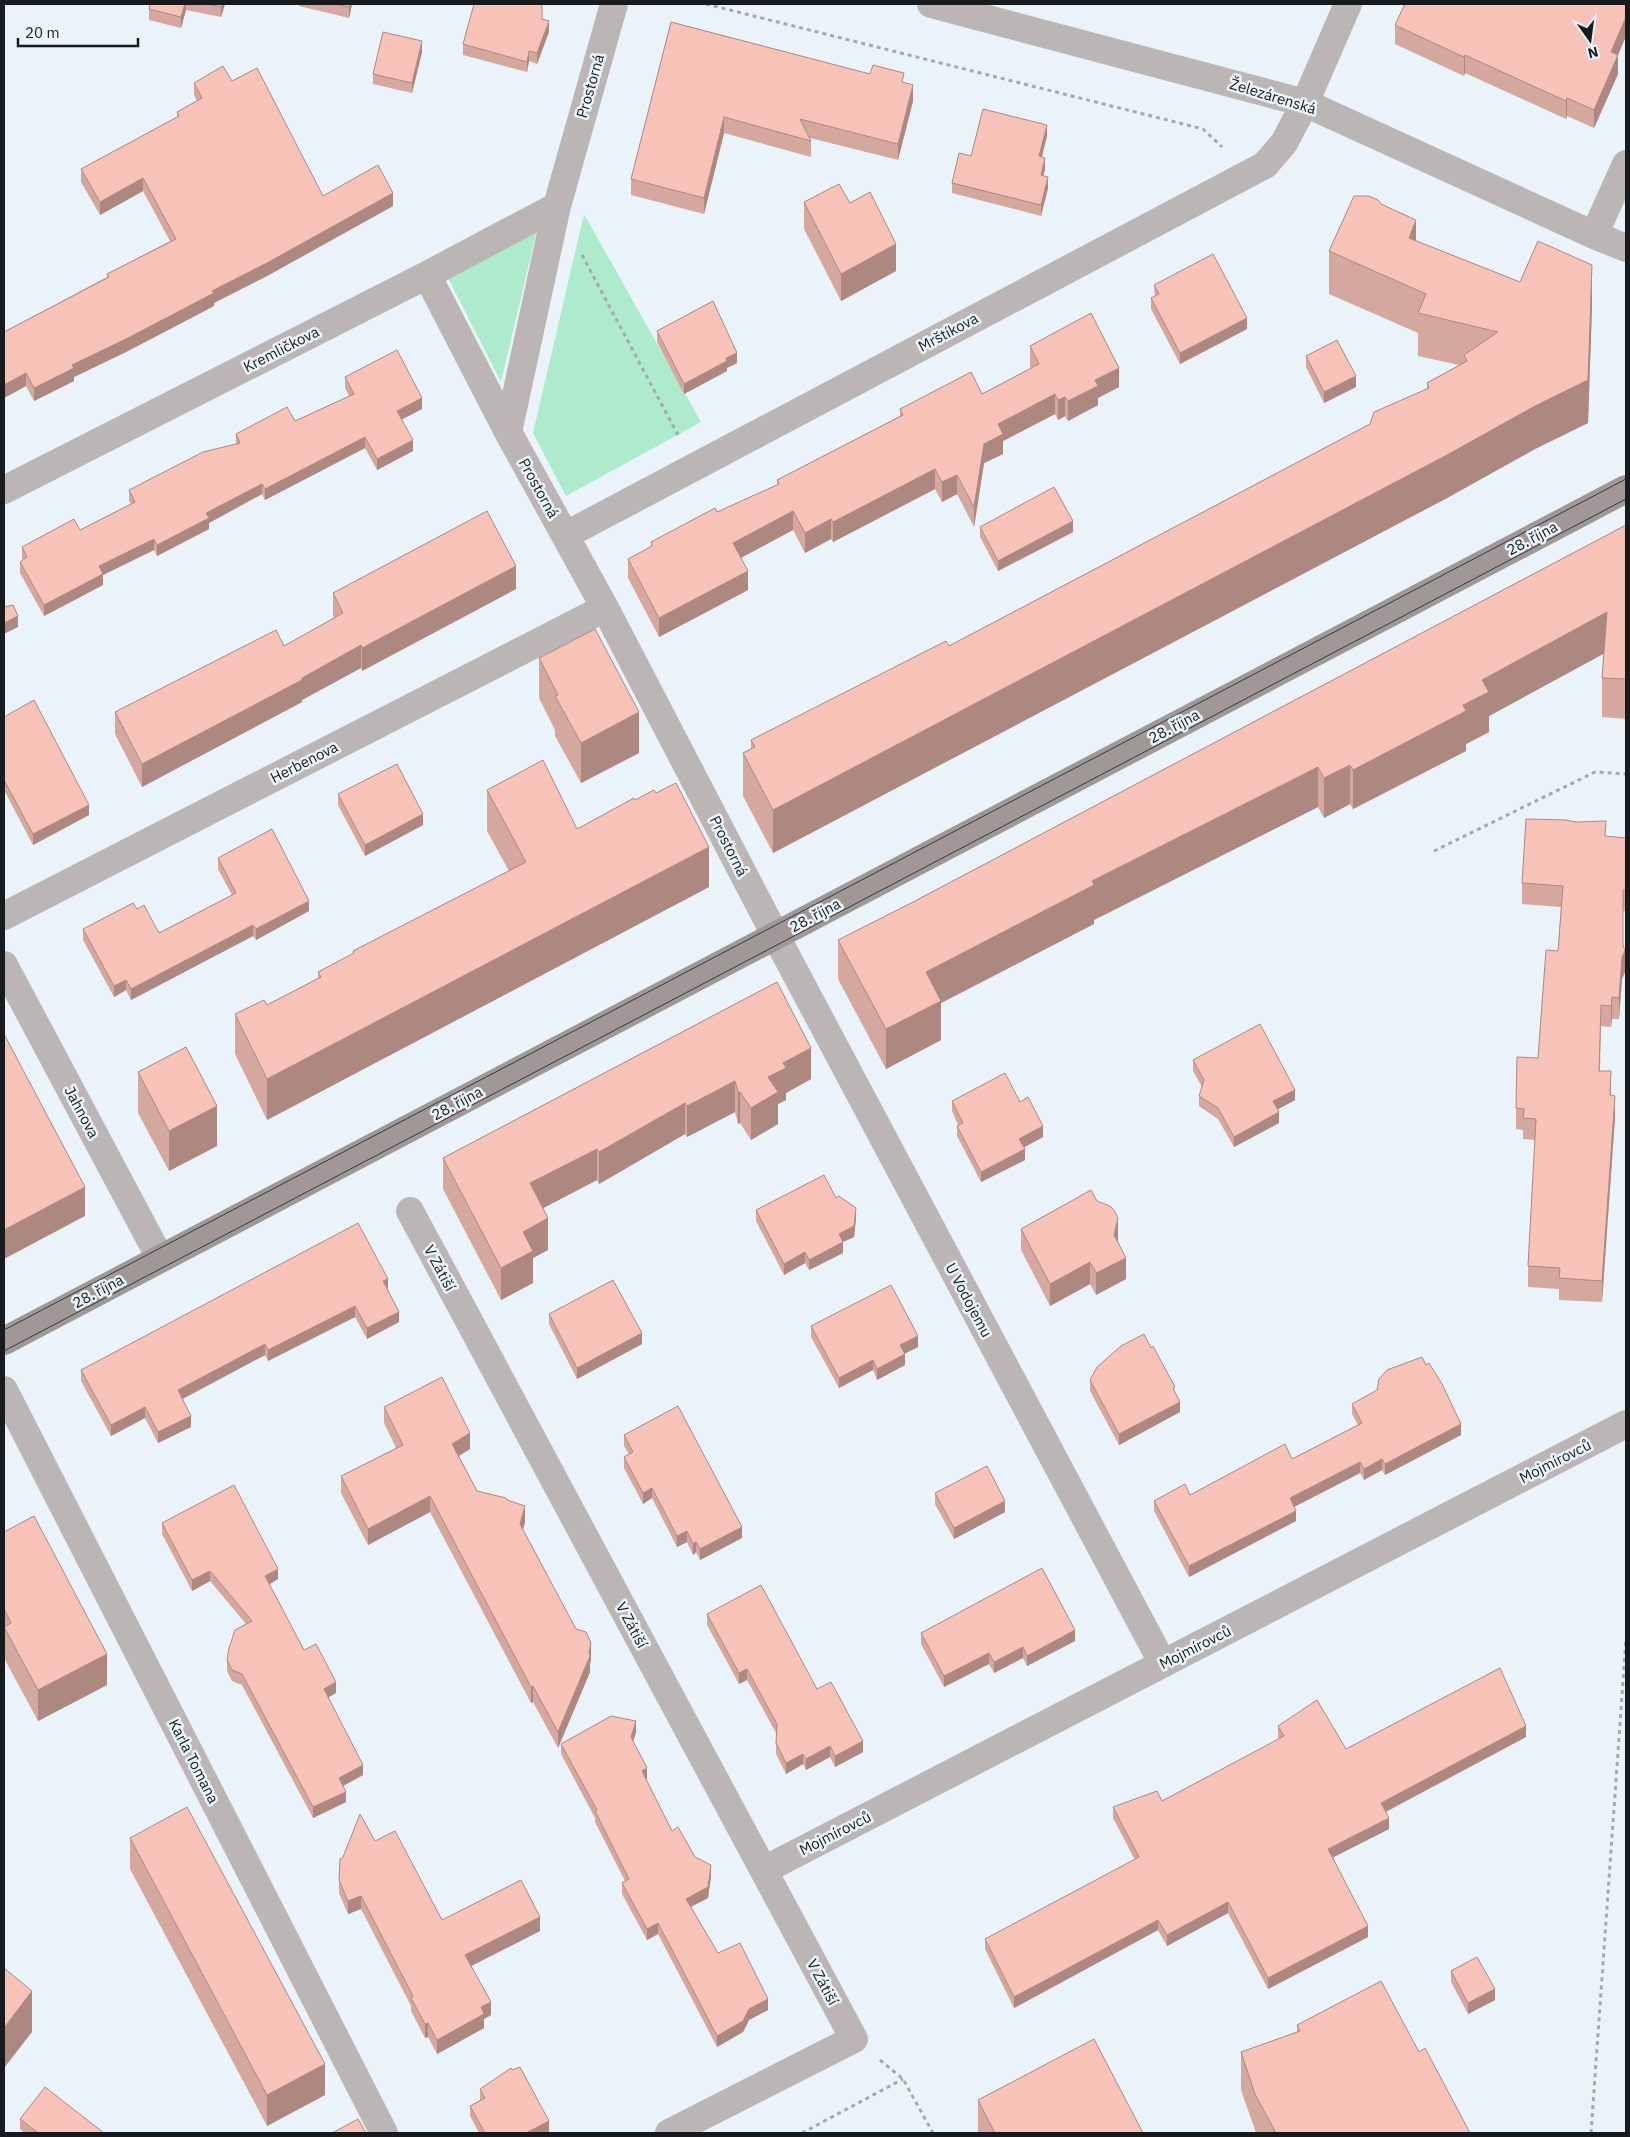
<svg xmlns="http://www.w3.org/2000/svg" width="1630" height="2137" font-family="'IBM Plex Sans',sans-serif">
<rect width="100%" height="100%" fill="#ebf3fa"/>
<path fill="#aeebcd" d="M584,214L701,422L566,496L533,433Z
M537,230L501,382L448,278Z"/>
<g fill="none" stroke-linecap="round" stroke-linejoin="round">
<path stroke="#a3a9ae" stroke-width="3" stroke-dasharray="4 4" stroke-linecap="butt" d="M706,4L1203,129L1222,147
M582,255L679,437
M1434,851L1595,772L1626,774
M880,2060L903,2079L933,2133
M802,2133L903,2079
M1591,2133L1626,1639"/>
<path stroke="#bbb6b5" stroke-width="28" d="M931,4L1305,103L1594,235L1626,248
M1594,235L1626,164
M427,275L508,432L605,608L771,927L1163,1664
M508,432L557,206L614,4
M4,490L427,275L557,206
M566,535L1265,165L1284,143L1305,103L1348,4
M4,916L605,608
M4,965L160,1258
M410,1211L854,2039L669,2133
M4,1390L384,2133
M764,1870L1626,1424"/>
<path stroke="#a09897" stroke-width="28" d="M4,1341L1626,489"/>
<path stroke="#363a3d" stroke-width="1" d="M4,1330L1626,479
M4,1351L1626,499"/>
</g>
<path fill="#d4a89e" d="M150,4H225L221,17L186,10L181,28L149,20V9Z
M299,4H352L349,18L299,6Z
M1403,4H1626V36L1618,55V74L1594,128L1567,116L1566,119L1465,73L1464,76L1395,44V25L1403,7Z
M542,19L549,32L537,64L529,61L527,72L463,55V44Z
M671,22L904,83L913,101L898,160L810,138L811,141V157L724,133L704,214L631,195V179Z
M422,52L412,93L373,84V74Z
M232,81L323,196L393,206L267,276L214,303V306L126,352L74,377V381L34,401L26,386L4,398V332L107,277V274L170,241L143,191L100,215L81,182V169L177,117V112L197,101L194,95V83Z
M1047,136L1042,157L1045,169L1043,176L1048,188L1041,216L952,193V183L971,156Z
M804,202L850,203L896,271L841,301L804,229Z
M1381,204L1416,241L1520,282L1592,307L1588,423L1535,449L1447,498L773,853L743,796V753L751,748V740L949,646L1370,424L1427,389V383L1459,365L1418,356V333L1329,294V251Z
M1154,285L1247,329L1180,364L1151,309V298L1155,297Z
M657,331L737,363L727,368V371L684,394L657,342Z
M1030,346L1119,387L1098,398V405L1068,421L1065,416L1058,420L1055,414L1003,441V454L984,463L974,527L957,494L942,502L935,489L833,542L831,539L805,553L793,530L741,558L748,590L659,637L628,578V559L651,547V542L777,485V480L900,416V409L982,394L1031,368L1030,366Z
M1306,356L1356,387L1324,403L1306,367Z
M345,377L422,409L402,419L413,451L377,470L365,448L265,500L262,494L209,523V529L157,556L154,550L103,575V585L44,616L20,573V562L23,560L22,558V547L80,530L131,504L129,501V490L236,444V434L295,421L349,396L345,388Z
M1626,525V719L1602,717V678L1604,653L1489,716V732L1466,744V751L1353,809L1350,804L1324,818L1318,807L1094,920V924L941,1003V1040L886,1069L838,979V940L915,901Z
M980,527L1073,532L998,571L980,537Z
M516,589L362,671L361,668L302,700V702L142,787L115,734V712L284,646L334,618L333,615V593Z
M539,658L639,753L581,783L555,736V730L539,698Z
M4,717L89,815L33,845L4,790Z
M487,790L577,829L709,887L267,1120L235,1054V1014L267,1005L318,978V972L353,954V951L509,871L487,831Z
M338,794L423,825L365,856L338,805Z
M1606,836L1626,838V911H1623V945L1625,972L1622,979L1619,1019H1612L1611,1027L1601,1026L1600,1071L1611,1095L1615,1117L1602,1302L1559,1300V1289L1528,1287V1266L1535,1140L1523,1139V1130L1516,1129V1108L1538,1058L1558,951L1561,907L1522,904V883Z
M218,858L309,911L256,940L253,936L131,1000L126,990L114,997L83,940V929L137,909L159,933L232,895L218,869Z
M777,982L811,1079L786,1093V1100L778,1104V1124L751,1140L740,1123L738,1124L735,1112L687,1137L685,1134L599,1184L597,1180L543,1208L548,1250L533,1258V1283L501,1300L443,1189V1158Z
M1193,1060L1295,1100L1278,1109L1279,1123L1234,1147L1218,1119L1199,1106V1096L1202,1087L1193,1071Z
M138,1072L217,1146L169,1171L138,1113Z
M952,1101L1020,1102L1043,1137L1024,1147L1025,1160L981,1182L957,1136V1126L958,1125L952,1111Z
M836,1198L856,1219L854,1237L843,1242V1253L809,1270L805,1263L784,1275L756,1221V1210Z
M1097,1201L1118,1240V1242L1126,1279L1096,1295L1090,1284L1050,1306L1021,1250V1229Z
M388,1290L399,1322L367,1339L355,1317L268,1361L265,1355L183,1399L191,1427L158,1443L145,1418L111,1436L81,1381V1370Z
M549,1314L642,1344L577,1379L549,1324Z
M811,1326L918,1347L904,1354L905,1365L877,1380L873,1370L839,1388L811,1337Z
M1090,1380L1175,1392L1180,1412L1119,1445L1090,1391Z
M1352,1404L1461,1435L1385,1475L1382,1470L1364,1480L1360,1473L1294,1507L1296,1521L1189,1577L1154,1511V1501L1190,1495L1292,1459L1358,1425L1352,1414Z
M384,1407L470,1449L459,1456L477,1491L525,1522L523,1530L591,1659L590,1664V1672L558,1748L533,1702L531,1703L430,1512L368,1545L341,1493V1476L396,1448L384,1423Z
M624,1435L742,1538L700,1560L696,1552L693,1555L687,1542L677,1547L652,1498L643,1504L624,1468V1457L629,1454L624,1446Z
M935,1493L1005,1512L954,1539L935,1504Z
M162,1523L278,1579L269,1584L304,1650L336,1693L328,1697L363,1775L343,1786L346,1802L313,1818L242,1685L232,1681L227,1671V1660L246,1624L210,1581L192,1591L162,1534Z
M4,1532L107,1685L38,1721L4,1658Z
M707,1614L817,1689L863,1752L835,1767L830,1757L806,1770L803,1764L786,1774L776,1754V1733L747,1680L739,1684L707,1625Z
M921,1633L1075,1641L1027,1666L1023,1658L994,1673L989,1664L944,1687L921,1644Z
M1278,1726L1346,1749L1526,1737L1386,1812L1389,1829L1333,1857L1368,1937L1268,1989L1228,1913L1167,1946L1158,1930L1014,2008L985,1949V1939L1135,1860L1113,1818V1807L1162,1801L1279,1739L1278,1737Z
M636,1732L633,1741L647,1779L646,1780L672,1831L711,1876L708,1898L691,1907L718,1953L768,2010L749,2020L743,2032L717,2047L658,1934L647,1940L622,1894V1883L625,1881L595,1822V1818L561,1754V1744Z
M130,1838L325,2095L267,2126L130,1869Z
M375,1841L442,1920L540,1931L471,1966L491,2015L484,2019V2028L437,2054L428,2037L425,2038L411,2011V2006L361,1909L348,1914L339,1893V1880Z
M1451,1971L1495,2000L1468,2014L1451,1982Z
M1297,2025L1419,2052L1470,2133H1256L1241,2090V2052L1297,2032Z
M480,2089L549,2132L546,2133H479L470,2116V2106L480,2100Z
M978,2100L1143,2133H978Z
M20,2119L104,2133H24L20,2129Z"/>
<path fill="#ad8881" d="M185,4H186V10L181,28V17Z
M222,4H225L221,17V7Z
M350,4H352L349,18V7Z
M1626,17V36L1611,71V52Z
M549,21V32L537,64V53Z
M422,41V52L412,93V83Z
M529,51V61L527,72V62Z
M1465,55V73L1464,76V57Z
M1618,55V74L1594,128V110Z
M913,85V101L898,160V144Z
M1567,98V116L1566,119V101Z
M724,117V133L704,214V198Z
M1047,125V136L1039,167V156Z
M1045,158V169L1041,186V175Z
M1048,177V188L1041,216V205Z
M143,178V191L100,215V202Z
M393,193V206L267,276L214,303V306L126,352L74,377V381L34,401V388L72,365L212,291Z
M1416,220V263L1409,238Z
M896,244V271L841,301V274Z
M1592,265V307L1588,423L1535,449L1447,498L773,853V810L1447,455Z
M1247,318V329L1180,364V353Z
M737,353V363L727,368V371L684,394V384L726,358Z
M1119,368V387L1098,398V405L1068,421V401L1095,380Z
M26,373V386L4,398V385Z
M1356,376V387L1324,403V392Z
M1055,394V414L1003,441V454L984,463L974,527V507L984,444L998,424Z
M1065,397V416L1058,420V400Z
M422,398V409L397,422V411Z
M365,437V448L265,500V489Z
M413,440V451L377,470V459Z
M935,469V489L833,542V522Z
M957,475V494L942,502V482Z
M262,484V494L209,523V529L157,556V545L206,513Z
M793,511V530L733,562V543Z
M831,519V539L805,553V533Z
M1073,521V532L998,571V561Z
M154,539V550L103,575V585L44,616V605L99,566Z
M516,566V589L362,671V648Z
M748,571V590L659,637V618Z
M1607,612V652L1489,716V732L1466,744V751L1353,809V770L1463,705L1482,680Z
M18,616V627L4,634V623Z
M361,645V668L302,700V702L142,787V764Z
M639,712V753L581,783V743Z
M1350,765V804L1324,818V778Z
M1318,767V807L1094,920V924L941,1003V1040L886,1069V1029L926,972L1092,881Z
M89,805V815L33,845V834Z
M423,814V825L365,856V845Z
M709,847V887L267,1120V1079Z
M309,901V911L256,940V929Z
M253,925V936L131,1000V989Z
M1625,951V972L1622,979L1619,1019V998L1622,957Z
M126,980V990L114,997V986Z
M1612,997V1019L1611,1027V1006Z
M811,1048V1079L786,1093V1100L778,1104V1124L751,1140V1108L768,1077L783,1063Z
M1611,1071V1092L1610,1116V1095Z
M735,1081V1112L687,1137V1106Z
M1295,1090V1100L1273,1112V1101Z
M738,1092H740V1123L738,1124Z
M1615,1096V1117L1602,1302V1281Z
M685,1103V1134L599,1184V1152Z
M217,1106V1146L169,1171V1131Z
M1279,1112V1123L1234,1147V1137Z
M1043,1126V1137L1019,1150V1139Z
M597,1149V1180L530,1215V1183Z
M1025,1149V1160L981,1182V1172Z
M85,1187V1216L4,1259V1230Z
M856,1208V1219L854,1237L843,1242V1253L809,1270V1260L839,1234Z
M548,1218V1250L533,1258V1283L501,1300V1268L523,1232Z
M1118,1218V1240L1114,1256V1235Z
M805,1252V1263L784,1275V1264Z
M1126,1258V1279L1096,1295V1273Z
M1090,1262V1284L1050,1306V1284Z
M388,1279V1290L383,1281Z
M355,1306V1317L268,1361V1350Z
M399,1312V1322L367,1339V1328Z
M642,1333V1344L577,1379V1368Z
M918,1336V1347L900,1356V1345Z
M265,1344V1355L178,1401V1390Z
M905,1354V1365L877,1380V1369Z
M873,1360V1370L839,1388V1378Z
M1180,1402V1412L1119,1445V1434Z
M145,1407V1418L111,1436V1425Z
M191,1416V1427L158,1443V1432Z
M1461,1424V1435L1385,1475V1464Z
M470,1433V1449L452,1460V1444Z
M1382,1459V1470L1364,1480V1469Z
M1360,1462V1473L1290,1509V1498Z
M652,1488V1498L643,1504V1493Z
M430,1496V1512L368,1545V1529Z
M1005,1501V1512L954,1539V1528Z
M525,1506V1522L520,1540V1524Z
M1296,1511V1521L1189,1577V1566Z
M742,1527V1538L700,1560V1549Z
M687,1531V1542L677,1547V1536Z
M696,1542V1552L693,1555V1544Z
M278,1569V1579L265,1587V1576Z
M210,1571V1581L192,1591V1580Z
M1075,1630V1641L1027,1666V1656Z
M591,1643V1659L590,1664V1672L558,1748V1732L589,1653Z
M1023,1647V1658L994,1673V1662Z
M989,1653V1664L944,1687V1676Z
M107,1654V1685L38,1721V1690Z
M747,1669V1680L739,1684V1673Z
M336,1682V1693L324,1700V1689Z
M533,1686V1702L531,1703V1687Z
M636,1721V1732L631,1748V1737Z
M1526,1726V1737L1381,1814V1803Z
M863,1741V1752L835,1767V1756Z
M830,1746V1757L806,1770V1759Z
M803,1754V1764L786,1774V1763Z
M363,1765V1775L339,1788V1778Z
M647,1768V1779L642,1782V1771Z
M346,1792V1802L313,1818V1807Z
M1389,1818V1829L1328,1860V1849Z
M711,1865V1876L708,1898L686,1909V1899Z
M361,1896V1909L348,1914V1901Z
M1228,1902V1913L1167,1946V1935Z
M540,1917V1931L465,1969V1955Z
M1158,1920V1930L1014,2008V1997Z
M658,1923V1934L647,1940V1929Z
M1368,1926V1937L1268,1989V1978Z
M1495,1989V2000L1468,2014V2003Z
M32,1991V2032L4,2068V2028Z
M768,1999V2010L749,2020L743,2032L717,2047V2036L749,2009Z
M491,2002V2015L484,2019V2028L437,2054V2040L481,2007Z
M428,2023V2037L425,2038V2024Z
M325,2064V2095L267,2126V2095Z
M549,2121V2132L546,2133H526Z"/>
<path fill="#f7c3b8" stroke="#ad8881" d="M150,4H185L181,17L149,9Z
M208,4H222L221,7Z
M335,4H350L349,7Z
M474,4H542V19L549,21L537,53L529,51L527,62L463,44Z
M1405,4H1626V17L1611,52L1618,55L1594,110L1567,98L1566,101L1465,55L1464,57L1395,25Z
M671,22L870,74L873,65L904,73L902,82L913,85L898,144L800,119L811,141L724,117L704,198L631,179Z
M383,32L422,41L412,83L373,74Z
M223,66L232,81L257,68L323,196L378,165L393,193L267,263L212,291L214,293L126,339L72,365L74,368L34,388L26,373L4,385V332L109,277L107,274L176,239L143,178L100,202L81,169L179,116L177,112L202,98L194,83Z
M983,109L1047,125L1039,156L1045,158L1041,175L1048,177L1041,205L952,183L959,153L971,156Z
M839,184L850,203L870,192L896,244L841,274L804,202Z
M1354,196H1369L1378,200L1381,204L1416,220L1409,238L1520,282L1538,241L1592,265L1588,380L1535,406L1447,455L773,810L743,753L755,747L751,740L946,641L949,646L1370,424L1374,412L1429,388L1427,383L1467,361L1464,355L1498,332L1418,313L1426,294L1329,251Z
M1213,254L1247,318L1180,353L1151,298L1159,294L1154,285Z
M713,301L737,353L726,358L727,361L684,384L657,331Z
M1091,313L1119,368L1095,380L1098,386L1068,401L1065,397L1058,400L1055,394L998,424L1003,434L984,444L974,507L957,475L942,482L935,469L833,522L831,519L805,533L793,511L733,543L748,571L659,618L628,559L652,546L651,542L715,508L717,512L779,484L777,480L903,415L900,409L971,372L982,394L1039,364L1030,346Z
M1337,340L1356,376L1324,392L1306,356Z
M397,350L422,398L397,411L413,440L377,459L365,437L265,489L262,484L206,513L209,518L157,545L154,539L99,566L103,574L44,605L20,562L27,557L22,547L74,519L80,530L135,502L129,490L203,452L240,443L236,434L287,407L295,421L354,394L345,377Z
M1054,487L1073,521L998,561L980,527Z
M487,511L516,566L362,648L361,645L302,678V680L142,764L115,712L276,630L284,646L343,613L333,593Z
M1626,525V679L1602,678L1607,612L1482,680L1489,692L1463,705L1466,711L1353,770L1350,765L1324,778L1318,767L1092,881L1094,885L926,972L941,1001L886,1029L838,940L915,901Z
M13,605L18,616L4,623V607Z
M595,629L639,712L581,743L555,696L558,695L539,658Z
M34,700L89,805L33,834L4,780V717Z
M543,760L577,829L634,798L635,800L654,790L656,793L676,783L709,847L267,1079L235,1014L264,1000L267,1005L321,977L318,972L354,953L353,951L526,862L487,790Z
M397,764L423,814L365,845L338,794Z
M1526,819L1566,820L1576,822L1606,821L1605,836L1626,838V890H1623V945L1625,951L1622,957L1619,998L1612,997L1611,1006L1601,1005L1599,1071H1611L1610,1095L1615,1096L1602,1281L1559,1278L1560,1268L1528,1266L1536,1119L1523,1118L1524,1109L1516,1108L1517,1057L1538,1058L1546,950L1558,951L1563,886L1522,883Z
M272,829L309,901L256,929L253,925L131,989L126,980L114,986L83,929L133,903L137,909L144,905L159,933L236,893L218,858Z
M777,982L811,1048L783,1063L786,1068L768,1077L778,1092L751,1108L740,1092H738L735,1081L687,1106L685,1103L599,1152L597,1149L530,1183L548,1218L523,1232L533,1251L501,1268L443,1158Z
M1260,1024L1295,1090L1273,1101L1279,1112L1234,1137L1218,1108L1199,1096L1204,1080L1193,1060Z
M4,1034L85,1187L4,1230Z
M186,1047L217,1106L169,1131L138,1072Z
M1005,1073L1020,1102L1028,1097L1043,1126L1019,1139L1025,1149L981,1172L957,1126L963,1123L952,1101Z
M824,1175L836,1198L839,1196L856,1208L854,1226L839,1234L843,1242L809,1260L805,1252L784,1264L756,1210Z
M1091,1190L1097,1201L1110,1206L1114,1210L1118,1218L1114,1235L1126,1258L1096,1273L1090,1262L1050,1284L1021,1229Z
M358,1223L388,1279L383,1281L399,1312L367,1328L355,1306L268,1350L265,1344L178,1390L191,1416L158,1432L145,1407L111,1425L81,1370Z
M613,1280L642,1333L577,1368L549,1314Z
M891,1285L918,1336L900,1345L905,1354L877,1369L873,1360L839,1378L811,1326Z
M1144,1334L1151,1348L1153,1346L1175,1387L1173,1388L1180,1402L1119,1434L1090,1380L1097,1367L1121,1346Z
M1422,1357L1426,1365L1429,1363L1442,1384L1461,1424L1385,1464L1382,1459L1364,1469L1360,1462L1290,1498L1296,1511L1189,1566L1154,1501L1185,1484L1190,1495L1285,1444L1292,1459L1362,1423L1352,1404L1377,1390L1379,1379L1387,1370Z
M442,1377L470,1433L452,1444L477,1491L506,1498L507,1500L525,1506L520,1524L576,1629L586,1632L591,1643L589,1653L590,1656L558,1732L533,1686L531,1687L430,1496L368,1529L341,1476L403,1445L384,1407Z
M678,1406L742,1527L700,1549L696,1542L693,1544L687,1531L677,1536L652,1488L643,1493L624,1457L633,1452L624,1435Z
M987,1466L1005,1501L954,1528L935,1493Z
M234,1485L278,1569L265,1576L304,1650L316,1644L336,1682L324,1689L363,1765L339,1778L346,1792L313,1807L242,1674L232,1670L227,1660L229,1648L235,1630L252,1621L210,1571L192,1580L162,1523Z
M34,1516L107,1654L38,1690L4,1627L11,1623L4,1609V1532Z
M1042,1568L1075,1630L1027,1656L1023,1647L994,1662L989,1653L944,1676L921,1633Z
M761,1585L817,1689L831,1682L863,1741L835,1756L830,1746L806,1759L803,1754L786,1763L776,1743L777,1724L747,1669L739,1673L707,1614Z
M1500,1668L1526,1726L1381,1803L1389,1818L1328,1849L1368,1926L1268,1978L1228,1902L1167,1935L1158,1920L1014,1997L985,1939L1139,1857L1113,1807L1157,1791L1162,1801L1284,1736L1278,1726L1317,1700L1346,1749Z
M611,1716L636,1721L631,1737L647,1768L642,1771L672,1831L678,1827L695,1857L711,1865L708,1887L686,1899L718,1953L740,1943L768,1999L749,2009L743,2021L717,2036L658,1923L647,1929L622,1883L629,1879L595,1811L597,1810L561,1744Z
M187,1807L325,2064L267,2095L130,1838Z
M360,1814L375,1841L395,1831L442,1920L521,1880L540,1917L465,1955L491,2002L481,2007L484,2014L437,2040L428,2023L425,2024L411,1998L413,1996L361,1896L348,1901L339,1880L340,1859L343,1857Z
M1477,1957L1495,1989L1468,2003L1451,1971Z
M4,1968L32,1991L4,2028Z
M1381,1981L1419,2052L1425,2048L1470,2133H1276L1255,2094L1241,2052L1300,2031L1297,2025Z
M1094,2039L1143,2133H995L978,2100Z
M520,2067L549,2121L526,2133H485L470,2106L485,2098L480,2089L511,2068L512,2070Z
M45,2087L104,2133H38L20,2119Z
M358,2119L366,2133H332Z"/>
<g text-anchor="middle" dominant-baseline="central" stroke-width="5" stroke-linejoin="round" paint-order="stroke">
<g font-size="15" fill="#181b1d" stroke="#ebf3fa">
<text transform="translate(590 86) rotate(-74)">Prostorná</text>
<text transform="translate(1273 96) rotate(17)">Železárenská</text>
<text transform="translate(948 332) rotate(-28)">Mrštíkova</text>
<text transform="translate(281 349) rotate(-27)">Kremličkova</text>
<text transform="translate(539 488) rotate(61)">Prostorná</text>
<text transform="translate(1532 538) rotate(-28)">28. října</text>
<text transform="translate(1174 726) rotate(-28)">28. října</text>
<text transform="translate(304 762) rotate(-27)">Herbenova</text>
<text transform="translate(729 846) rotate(63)">Prostorná</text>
<text transform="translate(815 915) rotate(-28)">28. října</text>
<text transform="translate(457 1103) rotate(-28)">28. října</text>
<text transform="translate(82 1112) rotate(62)">Jahnova</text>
<text transform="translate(440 1268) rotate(62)">V Zátiší</text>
<text transform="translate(98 1291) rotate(-28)">28. října</text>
<text transform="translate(969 1300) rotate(62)">U Vodojemu</text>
<text transform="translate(1555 1461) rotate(-27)">Mojmírovců</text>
<text transform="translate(632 1625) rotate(62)">V Zátiší</text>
<text transform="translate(1195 1647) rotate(-27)">Mojmírovců</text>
<text transform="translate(194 1761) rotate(63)">Karla Tomana</text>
<text transform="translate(835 1833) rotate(-27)">Mojmírovců</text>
<text transform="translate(823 1982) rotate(62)">V Zátiší</text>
</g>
</g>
<rect width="1630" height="2137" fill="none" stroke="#181b1d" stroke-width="10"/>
<g transform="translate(1590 40) rotate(166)" stroke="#ebf3fa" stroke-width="4" paint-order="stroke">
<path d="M0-4L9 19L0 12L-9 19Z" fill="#181b1d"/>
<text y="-8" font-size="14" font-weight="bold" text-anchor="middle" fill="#181b1d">N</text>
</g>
<path d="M18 38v8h120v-8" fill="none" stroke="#181b1d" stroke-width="2.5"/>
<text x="25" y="38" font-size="15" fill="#181b1d" stroke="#ebf3fa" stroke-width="4" paint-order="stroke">20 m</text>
</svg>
